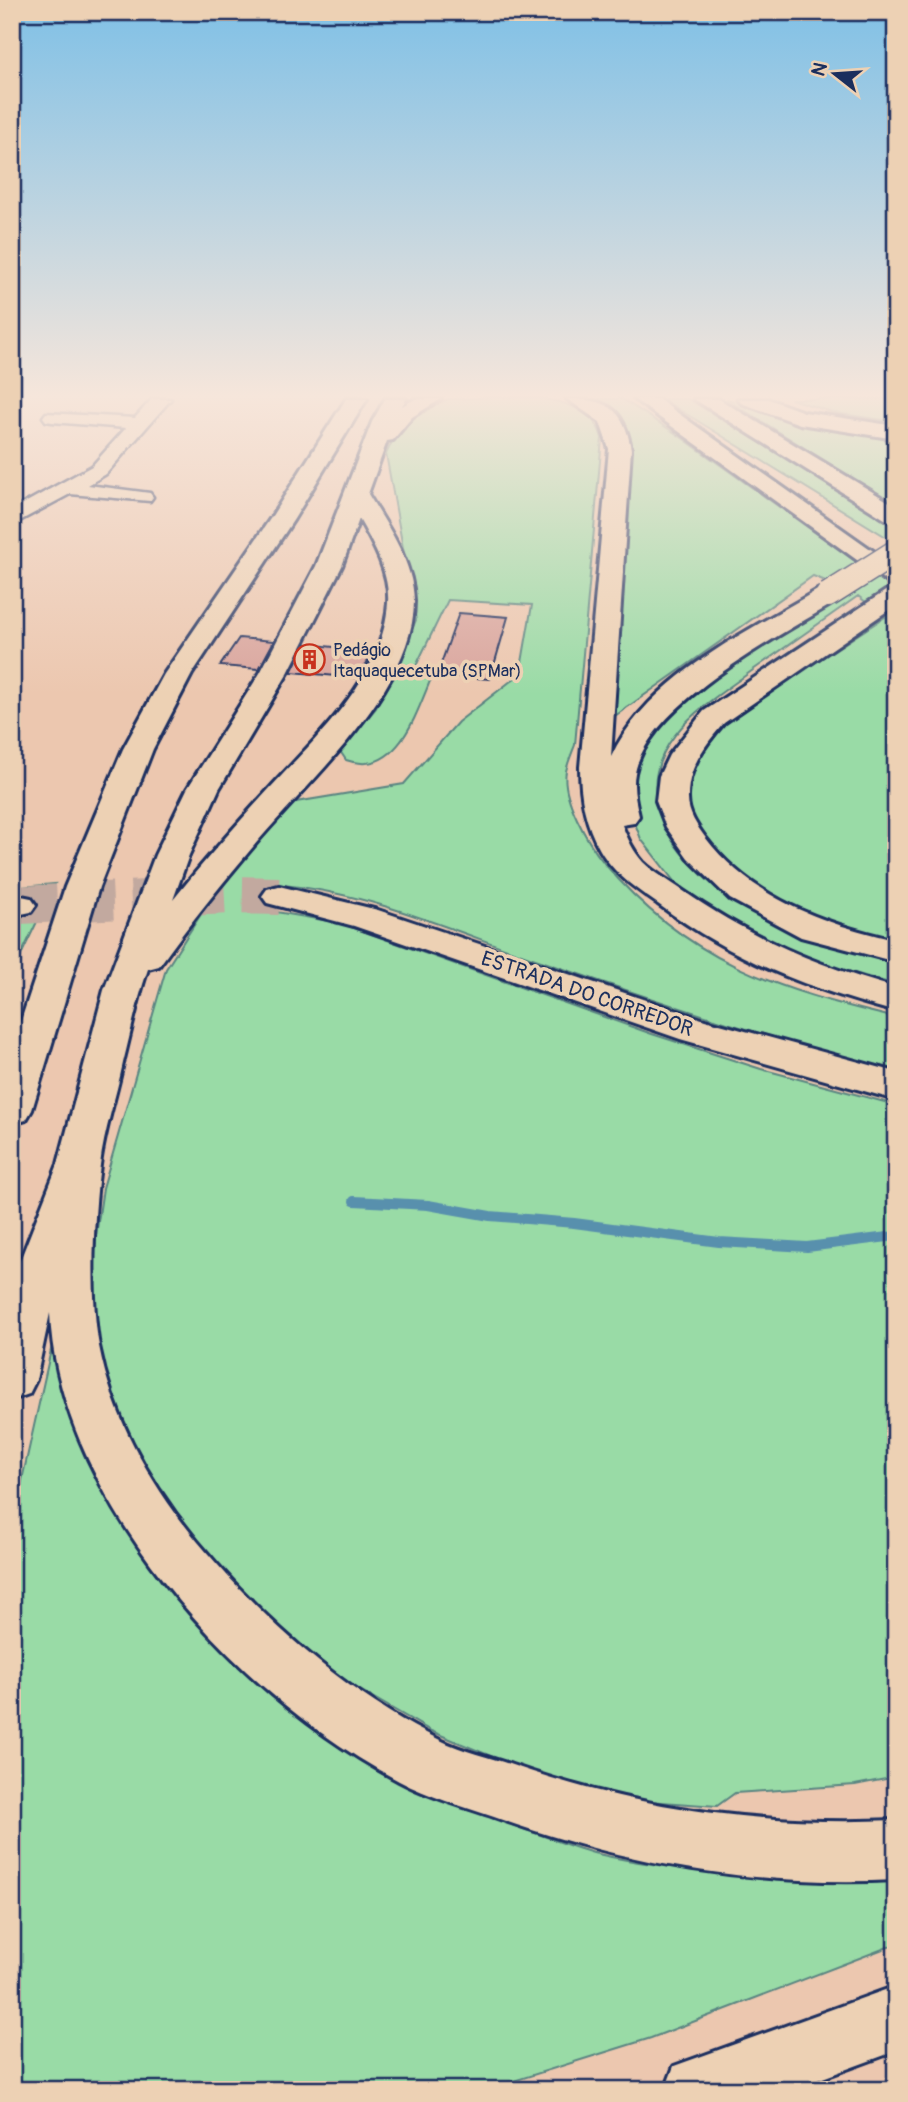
<svg xmlns="http://www.w3.org/2000/svg" width="908" height="2102" font-family="Pangolin,sans-serif">
<rect width="100%" height="100%" fill="#ecc7af"/>
<filter id="ink" filterUnits="userSpaceOnUse"><feTurbulence type="fractalNoise" baseFrequency=".0143" numOctaves="2"/><feDisplacementMap in="SourceGraphic" scale="14" xChannelSelector="R" yChannelSelector="G"/><feConvolveMatrix kernelMatrix="1 2 1 2 8 2 1 2 1" color-interpolation-filters="sRGB"/></filter>
<g filter="url(#ink)">
<path fill="#99dba6" stroke="#5a8582" stroke-width="2" d="M448,399C490,399 589,384 602,438L575,745C572,753 568,762 566,771C561,797 588,843 604,863C687,961 775,989 896,1018V1072C775,1040 658,1002 541,961C456,932 371,893 282,885L265,910L340,923L652,1034L761,1069L896,1105V1777L855,1785L735,1793L717,1806L633,1800L522,1769L431,1731L348,1683L277,1629L225,1576L179,1521L143,1467L100,1365L92,1311V1263L103,1188L166,969L231,867L290,803L404,784L458,722L520,674L532,605L448,600L414,670L433,674C417,710 399,779 346,760L340,751L376,708L416,620L386,454L400,425L409,417Z
M588,399H622L678,435L896,590V941L785,907L731,869L692,826L683,781L703,736L885,617L858,596C823,621 788,645 753,670C726,690 696,708 675,735C611,817 717,901 787,929C822,942 860,949 896,958V985L792,955L747,934L681,890L641,839L631,813V766L673,705L843,588L813,576L605,723L625,468L596,403Z
M662,399H688L892,522L896,524V543Z
M726,399L896,436V505Z
M791,399H896V422L835,413Z
M55,884L12,974V888Z
M56,1327C67,1373 75,1422 92,1466C105,1502 130,1535 152,1565C249,1696 382,1782 535,1833C556,1840 577,1849 598,1854C695,1877 797,1872 896,1873V1944L651,2038L485,2090H12V1525Z"/>
<g fill="none" stroke-linecap="round" stroke-linejoin="round">
<path stroke="#5990ad" stroke-width="10" d="M354,1201L428,1205L490,1216L574,1223L719,1242L807,1247L896,1236"/>
</g>
<path fill="#d9a59d" stroke="#1b2f5e" stroke-width="2" d="M459,613L508,617L490,679L437,675Z
M239,638L274,641L259,669L220,666Z
M305,644L373,651L359,678L291,672Z"/>
<g fill="none" stroke-linecap="round" stroke-linejoin="round">
<path stroke="#c2a99f" stroke-width="38" stroke-dasharray="38 18" stroke-linecap="butt" d="M19,905L229,895L279,896"/>
<defs>
<path id="minor" d="M152,399H171L106,474L88,485L150,493L153,497L150,501L70,494L12,525V510L92,466L126,428L52,422L46,421L43,417L46,413L135,418Z"/>
<path id="tertiary" d="M279,886L378,910L705,1020L896,1072V1100L680,1039L354,926L267,903L262,896L267,889Z
M12,894L31,898L36,905L31,912L12,916Z"/>
<path id="motorway" d="M346,399H367L294,519L192,674L153,749L99,887L32,1110L26,1120L12,1124V1048L65,887L123,749L164,674L270,519Z
M385,399H406L402,406L415,399H441L412,417L393,440L387,441L368,494C387,526 413,561 414,600C415,687 311,779 258,841C223,882 190,923 159,966L148,969C137,1000 131,1032 123,1063C116,1097 104,1131 100,1165C93,1216 90,1296 99,1346C115,1429 161,1502 217,1564C278,1633 356,1699 440,1740C462,1751 489,1757 512,1765C637,1809 764,1826 896,1820V1880C756,1887 625,1864 494,1817C462,1806 429,1797 399,1781C297,1727 204,1642 138,1546C92,1479 53,1396 50,1313L36,1380L29,1394L12,1400V1281L58,1164L104,990L155,855L187,789L260,673L316,566L372,422ZM359,519C373,544 390,573 388,603C383,678 318,735 270,788C237,824 204,861 173,900L189,855L219,789L288,673L342,566Z
M567,399C606,399 624,407 631,449L611,757C649,676 746,633 819,589H837L841,595L837,601C781,635 648,704 635,773C632,787 636,802 639,816L634,823L622,825C628,839 633,851 643,862C654,873 670,881 682,890C751,938 816,965 896,988V1012C804,987 735,961 658,904C635,888 614,874 600,850C585,824 580,796 580,767L609,449L600,422Z
M634,399H658L896,567V605L724,723C705,745 687,768 688,799C688,813 697,826 705,837C751,898 824,924 896,940V962L801,937L730,899L688,858L666,827L656,801L659,776L669,755L704,711L893,586Z
M694,399H719L896,506V523L888,521Z
M738,399H768L804,412L896,426V439L800,424L741,403Z
M896,1986V2051L790,2090H665L674,2066Z"/>
</defs>
<use href="#minor" stroke="#1b2f5e" stroke-width="5"/>
<use href="#tertiary" stroke="#1b2f5e" stroke-width="6"/>
<use href="#motorway" stroke="#1b2f5e" stroke-width="6"/>
<use href="#minor" fill="#edd1b4" fill-rule="evenodd"/>
<use href="#tertiary" fill="#edd1b4" fill-rule="evenodd"/>
<use href="#motorway" fill="#edd1b4" fill-rule="evenodd"/>
<defs>
<path id="motorway-bridge" d="M828,595L896,552"/>
</defs>
<use href="#motorway-bridge" stroke="#1b2f5e" stroke-width="27" stroke-linecap="butt"/>
<use href="#motorway-bridge" stroke="#edd1b4" stroke-width="24"/>
</g>
</g>
<linearGradient id="sky" x2="0" y2="1"><stop stop-color="#7fc0e6"/><stop offset="0.57" stop-color="#f6e6db"/><stop offset="1" stop-color="#f6e6db" stop-opacity="0"/></linearGradient>
<rect width="908" height="694" fill="url(#sky)"/>
<defs>
<symbol id="building-ring" viewBox="-11 -11 22 22"><circle r="9.5" fill="#edd1b4" stroke="#c8321e" stroke-width="1.5"/><path d="M-4-6H4V6H1V3H-1V6H-4ZM-2.5-4.3h1.7v1.8h-1.7ZM.8-4.3h1.7v1.8H.8ZM-2.5-1h1.7V.8h-1.7ZM.8-1h1.7V.8H.8Z" fill="#c8321e"/></symbol>
</defs>
<g fill-rule="evenodd">
<use href="#building-ring" x="292" y="642" width="35" height="35"/>
</g>
<g text-anchor="middle" dominant-baseline="central" stroke-width="7" stroke-linejoin="round" paint-order="stroke">
<g font-size="18" fill="#1b2f5e" stroke="#edd1b4" text-anchor="start">
<text x="333" y="650">Pedágio<tspan x="333" dy="21">Itaquaquecetuba (SPMar)</tspan></text>
</g>
<g font-size="21" fill="#1b2f5e" stroke="#edd1b4">
<text transform="translate(587 994) rotate(19)">ESTRADA DO CORREDOR</text>
</g>
</g>
<rect width="908" height="2102" fill="none" stroke="#edd1b4" stroke-width="42"/>
<rect x="21" y="21" width="866" height="2060" fill="none" stroke="#1b2f5e" stroke-width="2.5" filter="url(#ink)"/>
<g transform="translate(835 74) rotate(287)" stroke="#edd1b4" stroke-width="5" paint-order="stroke">
<path d="M0-5L12 26L0 18L-12 26Z" fill="#1b2f5e"/>
<text y="-10" font-size="19" font-weight="bold" text-anchor="middle" fill="#1b2f5e">N</text>
</g>
</svg>
